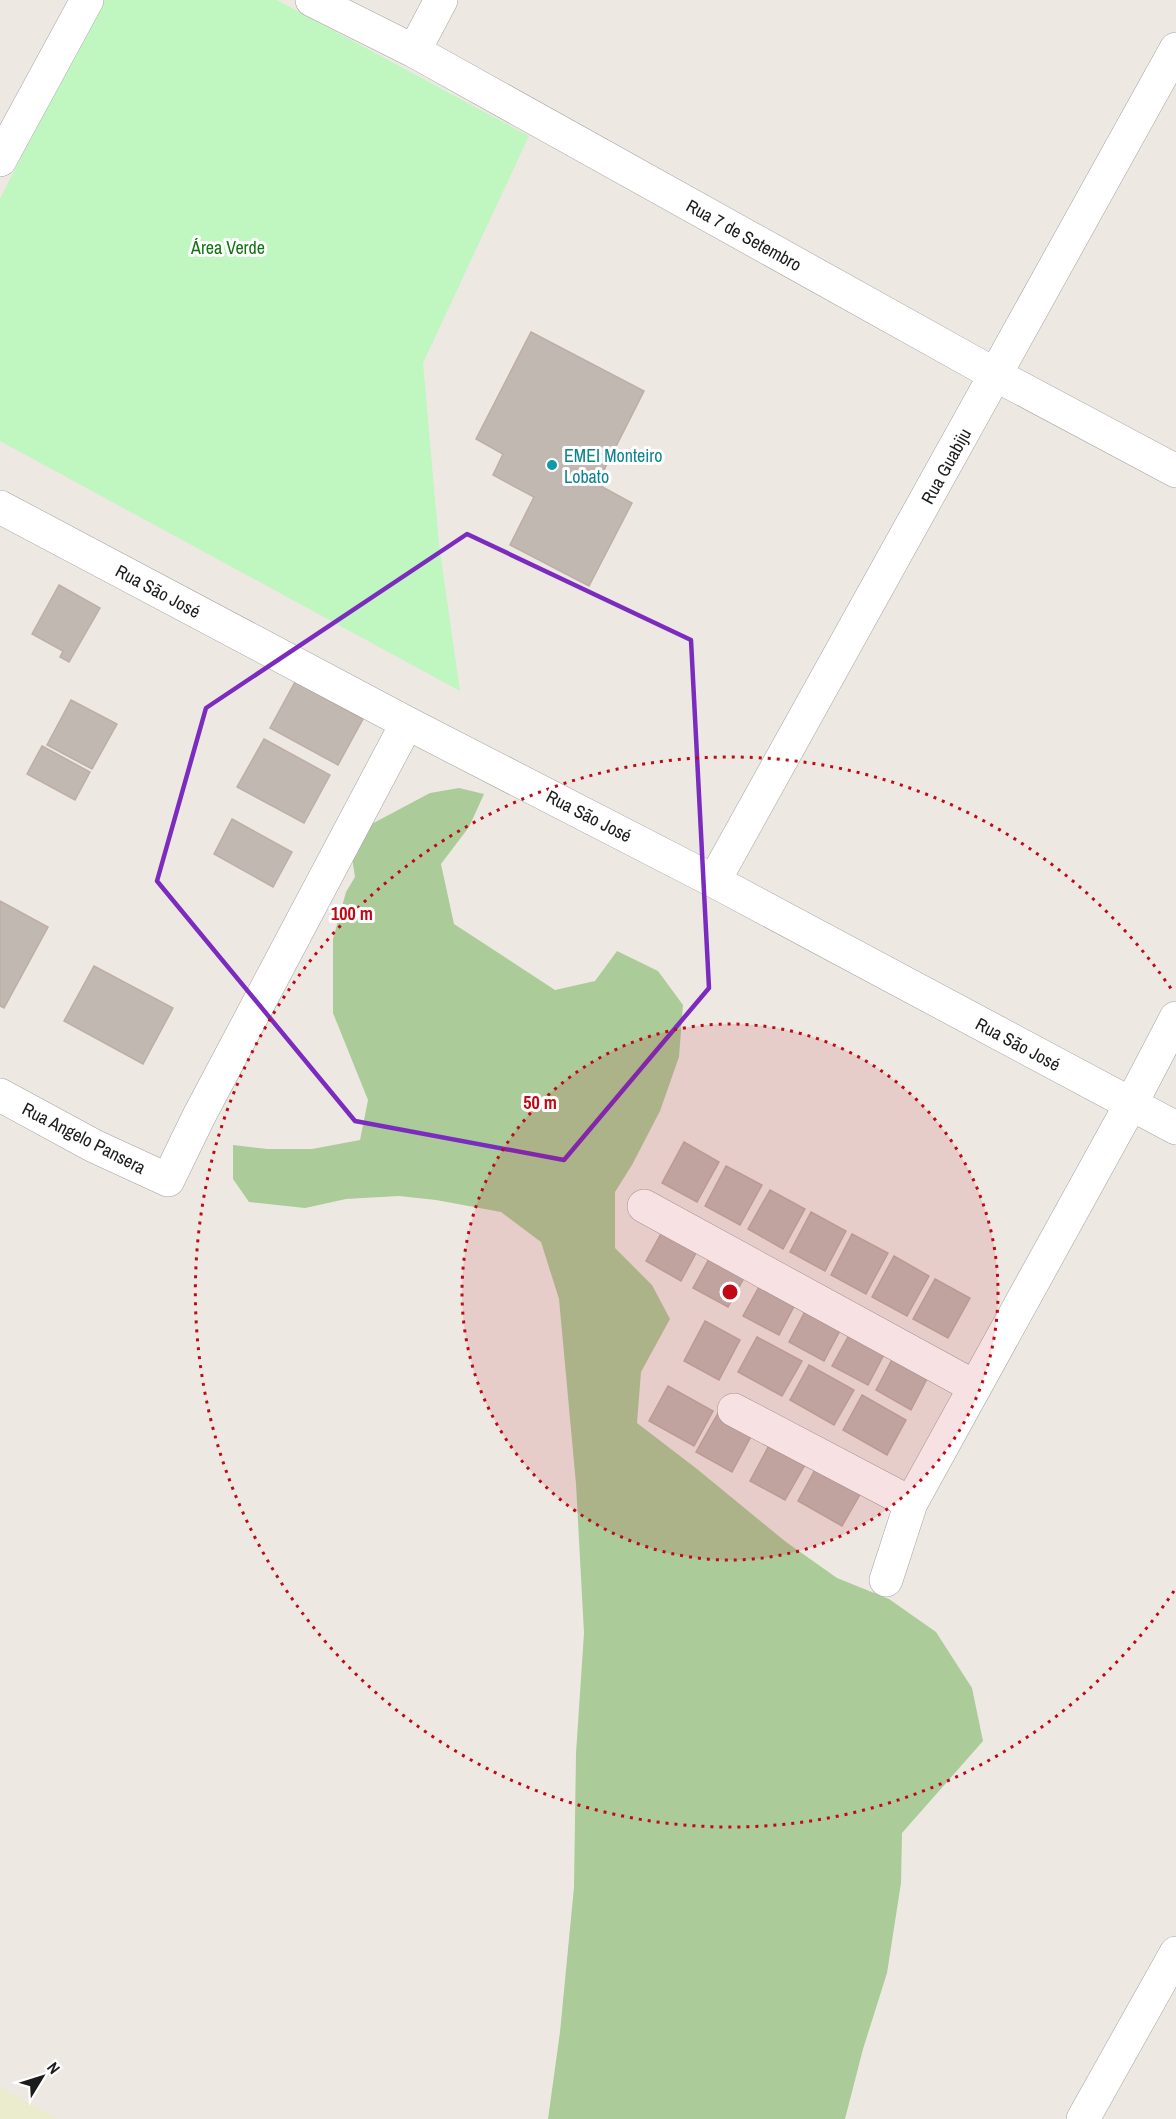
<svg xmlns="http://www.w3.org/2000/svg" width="1176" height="2119" font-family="'Archivo Narrow',sans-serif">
<rect width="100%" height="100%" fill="#ede9e2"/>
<path fill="#ebebce" d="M0,2087L58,2119H0Z"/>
<path fill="#abcb98" d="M459,788L484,794L469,827L441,864L454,924L555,990L595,981L617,951L658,971L683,1005L679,1057L660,1111L632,1165L615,1192V1248L652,1285L670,1319L641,1372L637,1423L697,1469L786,1542L837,1578L889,1599L936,1632L972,1688L983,1741L902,1833L901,1883L887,1973L863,2049L845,2119H548L560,2032L574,1887L576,1753L584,1633L576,1484L559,1299L541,1242L501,1212L436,1200L399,1196L346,1199L305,1208L249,1202L233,1179V1145L268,1149H312L360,1140L368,1100L333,1013V939L346,892L355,877L351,851L366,827L430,793Z"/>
<path fill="#c0f6c0" d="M100,0H277L529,136L423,363L439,544L460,691L0,441V199Z"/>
<path fill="#c1b8b2" stroke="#beaea5" stroke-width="1.5" d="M531,332L644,391L597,484L632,503L589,586L510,545L534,497L493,475L503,454L476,439Z
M59,585L100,608L69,662L60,657L63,651L32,634Z
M295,682L363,719L338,765L270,728Z
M71,700L117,724L92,769L47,745Z
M264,739L330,775L304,823L237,787Z
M42,746L90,772L75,800L27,774Z
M232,819L292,852L273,887L214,854Z
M0,901L48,927L4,1008L0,1006Z
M94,966L173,1008L143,1064L64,1021Z
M684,1142L719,1162L697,1202L662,1183Z
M726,1166L762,1185L740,1225L705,1206Z
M770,1190L805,1209L783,1249L748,1229Z
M811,1212L846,1231L825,1271L790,1252Z
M668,1221L703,1240L681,1281L646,1261Z
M852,1234L888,1253L866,1294L831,1275Z
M715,1248L750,1267L728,1307L693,1288Z
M894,1256L929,1276L907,1316L872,1297Z
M765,1276L800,1295L779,1335L743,1316Z
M935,1279L970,1298L948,1338L913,1319Z
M810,1302L845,1321L824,1361L789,1342Z
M705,1321L740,1340L719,1380L684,1361Z
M854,1326L889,1345L868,1385L832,1366Z
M757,1337L802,1361L782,1396L738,1372Z
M897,1350L932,1369L911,1410L876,1390Z
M809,1365L854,1390L834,1425L790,1400Z
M668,1386L713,1411L694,1446L649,1421Z
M862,1395L906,1420L887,1455L843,1430Z
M721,1408L756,1427L732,1472L696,1452Z
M774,1436L810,1456L785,1500L750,1481Z
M817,1466L862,1491L842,1526L798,1501Z"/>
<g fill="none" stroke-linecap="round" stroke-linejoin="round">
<defs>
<path id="minor" d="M312,0L414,51L996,375L1176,471
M414,51L441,0
M0,160L87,0
M0,507L407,723L714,881L1176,1128
M714,881L1176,49
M0,1095L94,1146L168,1180L199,1116L407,723
M644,1206L975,1387
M734,1410L911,1503
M886,1580L911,1503L1131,1104L1176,1018
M1083,2119L1176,1953"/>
</defs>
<use href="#minor" stroke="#a3a3a3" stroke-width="34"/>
<use href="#minor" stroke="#fff" stroke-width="33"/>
</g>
<path fill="none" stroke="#7b2cbf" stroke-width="4.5" stroke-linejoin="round" d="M467,534L691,640L709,988L564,1160L355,1121L157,881L206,708Z"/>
<circle cx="730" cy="1292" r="268" fill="#c00915" fill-opacity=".12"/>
<g fill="none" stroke="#c00915" stroke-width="3" stroke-dasharray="3 6">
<circle cx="730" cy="1292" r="268"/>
<path d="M1174 1591A535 535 0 1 1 1174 993"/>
</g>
<circle fill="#0f9aa8" stroke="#fff" stroke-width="2" cx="552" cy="465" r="6"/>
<g text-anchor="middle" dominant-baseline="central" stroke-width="6" stroke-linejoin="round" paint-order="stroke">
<g font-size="18" fill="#1c1c1c" stroke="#fff">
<text transform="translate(744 235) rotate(29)">Rua 7 de Setembro</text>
<text transform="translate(946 466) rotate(-61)">Rua Guabiju</text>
<text transform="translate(158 591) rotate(28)">Rua São José</text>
<text transform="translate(589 816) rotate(27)">Rua São José</text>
<text transform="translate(1018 1044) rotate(28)">Rua São José</text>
<text transform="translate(84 1138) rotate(27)">Rua Angelo Pansera</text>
</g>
<g font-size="18" fill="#107411" stroke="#fff">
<text x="228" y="247">Área Verde</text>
</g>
<g font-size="18" fill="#0d838f" stroke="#fff" text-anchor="start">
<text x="564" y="455">EMEI Monteiro<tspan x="564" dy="21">Lobato</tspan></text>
</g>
</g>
<circle cx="730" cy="1292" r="9" fill="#c00915" stroke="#fff" stroke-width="3"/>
<g font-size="18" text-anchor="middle" font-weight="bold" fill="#c00915" stroke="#fff" stroke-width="6" stroke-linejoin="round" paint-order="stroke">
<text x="352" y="920">100 m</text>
<text x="540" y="1109">50 m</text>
</g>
<g transform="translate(42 2077) rotate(52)" stroke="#ffffff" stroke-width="4.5" paint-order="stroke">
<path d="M0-4.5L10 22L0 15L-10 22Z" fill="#1c1c1c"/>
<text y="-9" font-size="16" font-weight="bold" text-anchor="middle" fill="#1c1c1c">N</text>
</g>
</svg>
